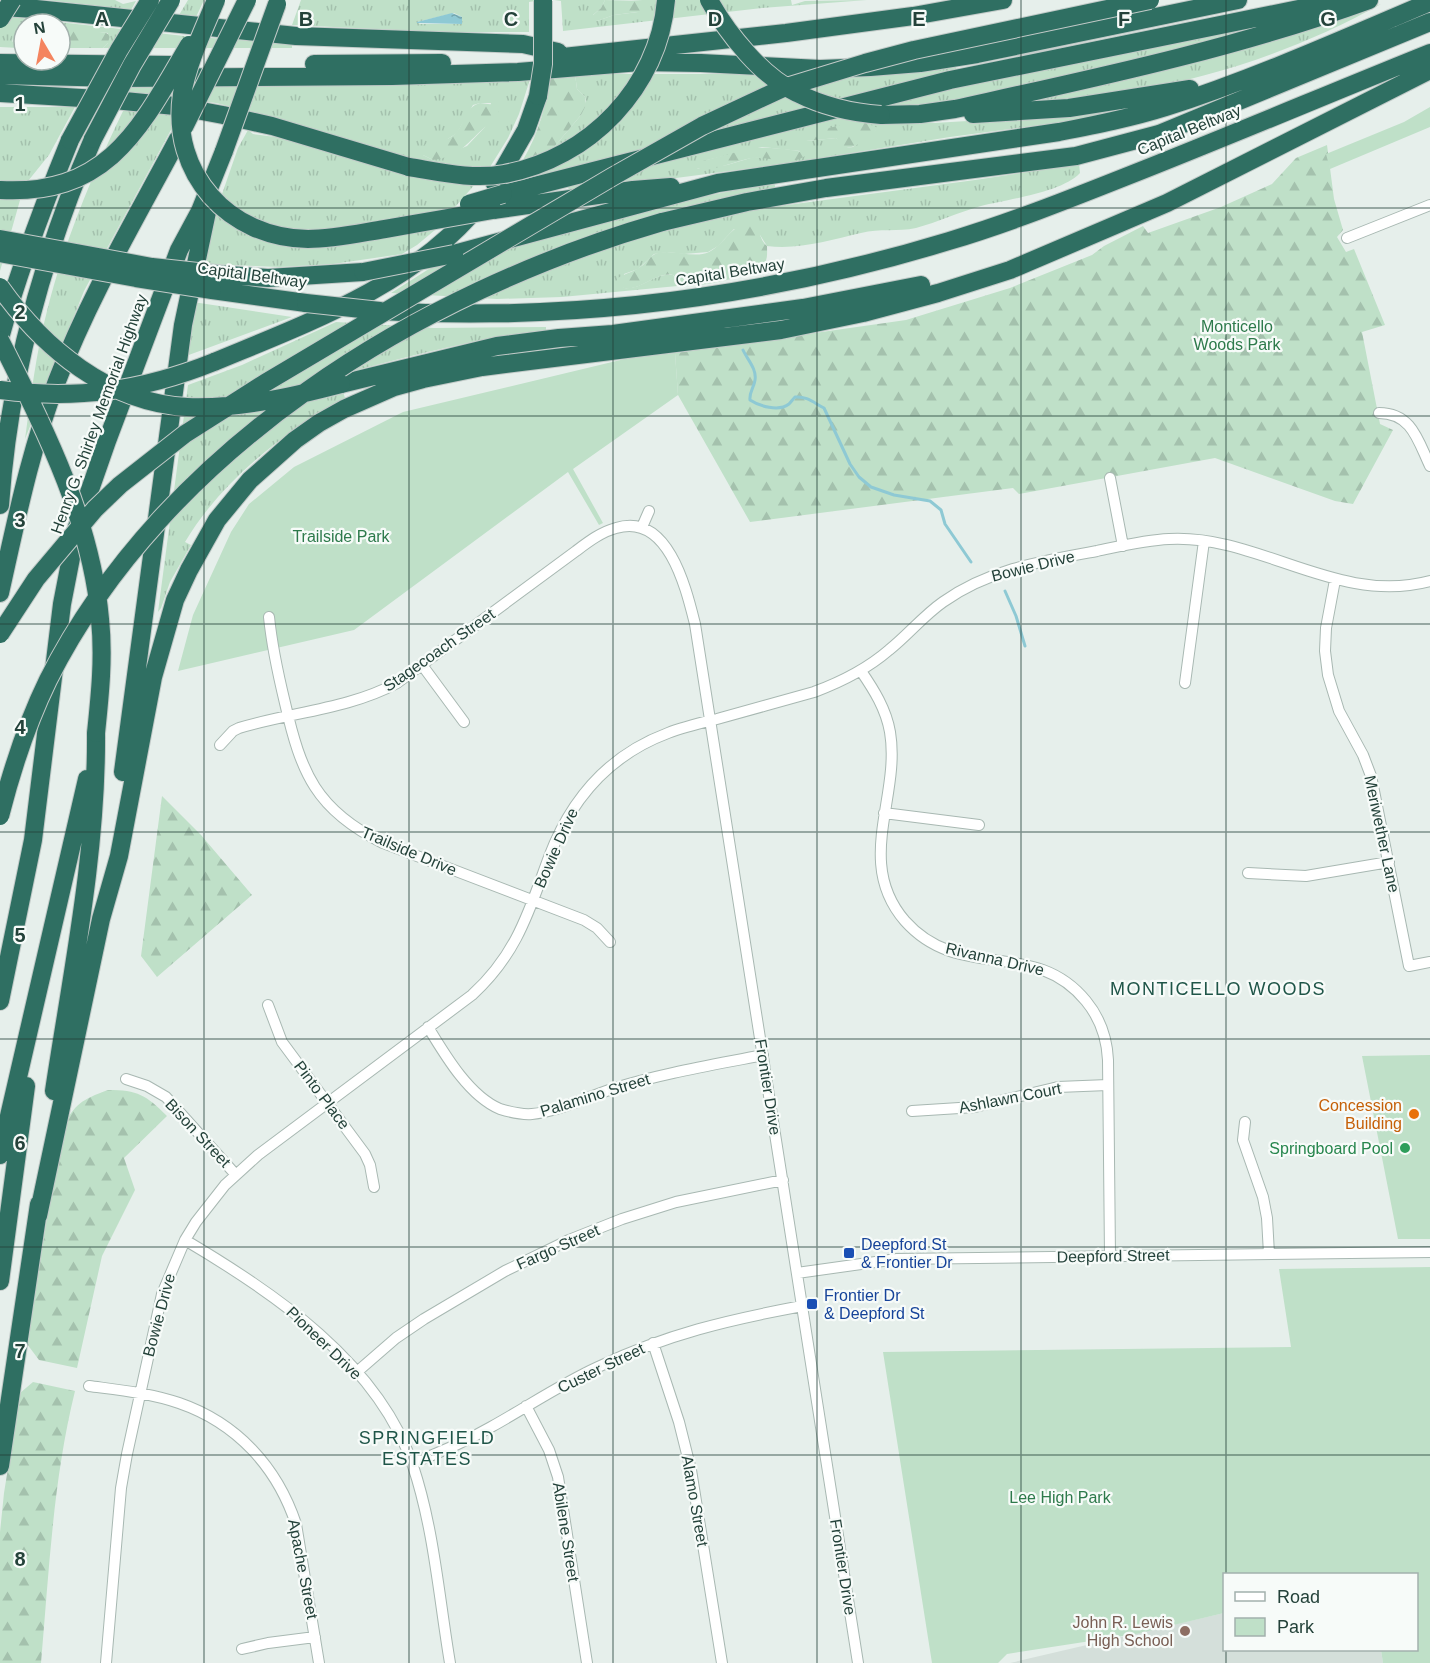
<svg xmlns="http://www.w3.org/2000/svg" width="1430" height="1663" font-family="Arial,sans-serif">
<defs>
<pattern id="grass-tufts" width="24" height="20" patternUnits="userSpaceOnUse" patternTransform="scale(1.5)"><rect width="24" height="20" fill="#bfe0c8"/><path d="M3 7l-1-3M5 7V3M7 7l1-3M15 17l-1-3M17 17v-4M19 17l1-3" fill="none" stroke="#a4c1ad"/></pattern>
<pattern id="forest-firs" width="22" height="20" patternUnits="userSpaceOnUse" patternTransform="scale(1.5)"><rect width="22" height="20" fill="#bfe0c8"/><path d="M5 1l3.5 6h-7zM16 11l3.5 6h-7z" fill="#a4c1ad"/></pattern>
<pattern id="water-ripples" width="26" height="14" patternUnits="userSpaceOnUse" patternTransform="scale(1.5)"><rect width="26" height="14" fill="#8ec9d4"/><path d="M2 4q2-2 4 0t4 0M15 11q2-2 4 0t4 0" fill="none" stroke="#74a5ad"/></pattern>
</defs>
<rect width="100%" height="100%" fill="#e6efeb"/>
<path fill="#d4dfda" d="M1224,1613V1650H1381L1383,1663H1010Z"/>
<path fill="url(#grass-tufts)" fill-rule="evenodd" d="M47,0H115L123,4L136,1L131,10Z
M188,0H204L196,17L179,15Z
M301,0H534L535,1L529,2V32H439L292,25ZM454,13L462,17V24H420L417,22Z
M554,0H605L601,8L593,15L597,21L614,15L638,12L642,1L631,0H791L792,5L805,1L867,0L762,8L563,31L561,1Z
M1381,4C1304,47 1222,75 1135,91C1105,96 1074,98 1044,102V96L1312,27Z
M13,17L184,36L292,44V48H103L108,43V33C95,32 73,31 61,26C44,20 18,15 12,41L18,48L0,47V18Z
M1256,24L1260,26L1179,51L936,105L872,107L1003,76Z
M955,65L957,71L510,185L523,160L555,146L581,115L586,101L585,97L577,89L575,74H865Z
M531,76L519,114L508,138L490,167L435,230L417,245L402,254L333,264L280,267L200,264L213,220L238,148L248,130L253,134L260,135L383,151L256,113L216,103L76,86ZM480,103H491L485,127L467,146L433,160L423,155L457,133L473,105Z
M0,107H75L49,155L24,186L0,271Z
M124,109L179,115L84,291L25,439C31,396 36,353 47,311C64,242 93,173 124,109Z
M1119,109V111L1079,120L950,137L783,164L569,192L568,186L840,116L881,123H934L1071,115ZM832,128L876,130L853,147L846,148L836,138L806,141L818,132ZM762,147L800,151L793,160L754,157L727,165L697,169L707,160Z
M1079,164L1080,173C1061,193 1008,199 981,206C959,212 938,222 916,228C898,232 880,228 861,233C830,240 799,250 767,246L760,235L734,229L718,246L708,252L684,254L668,252L654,254L638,269L624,274L623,288C643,290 654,272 673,275L680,282L688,285L562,297L497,299L391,293L432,267L697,198L774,182L780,206L975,180Z
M193,302L292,317L186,356Z
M336,322L434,328L546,327V330C475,338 407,357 338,375L345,398C283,433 222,480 185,542L191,545L170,582L161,608L158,612L188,385L242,365Z"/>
<path fill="url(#forest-firs)" d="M605,0L642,1L648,3L649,7L645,11L614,15L597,21L592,19L591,17L601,8Z
M29,21L50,24H24V48H18L13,43L12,35L18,27Z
M60,26L106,33L110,35L108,43L103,48H60Z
M551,74H575L577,89L585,97L586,105L581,115L555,146L538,156L523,160C539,133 546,105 551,74Z
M480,103L496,105L499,112C498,121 490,122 484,128C465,145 460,156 433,160L423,155L421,148L424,145C435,140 446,143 456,133C465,123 465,107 480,103Z
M864,122L878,128C871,137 855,149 843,148L836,138L806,141L802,139C811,128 849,125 864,122Z
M1327,145L1334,199L1343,230L1337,237L1346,252L1354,249L1385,325L1362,332L1380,424L1393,430L1353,504L1335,501L1215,458L1019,494L1013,488L750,522L678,395L675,353L906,320L1010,288L1092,255L1104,246L1143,226L1148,233L1221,207L1272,184L1296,158Z
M752,148C763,147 799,149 807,154C794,168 768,156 752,158C736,160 706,176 692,166L695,163Z
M751,223C761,228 759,240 767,246C767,252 768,259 764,264C753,276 703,287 688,285C680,284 678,278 673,275C652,271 636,299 615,284L618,278C626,273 636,271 643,265C648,260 651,255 658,253C674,249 694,259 709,252C726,243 731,224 751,223Z
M162,796L201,835L252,895L157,977L141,956Z
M108,1090C138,1090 146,1095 167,1116L124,1158L135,1190L102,1256L77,1368L39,1360L27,1344L61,1129C76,1103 81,1100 108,1090Z
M33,1382L75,1391C53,1480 49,1572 41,1663H0V1532L4,1493L20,1393Z"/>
<path fill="#bfe0c8" d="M1430,107V127L1330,169L1326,154L1404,122Z
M675,353L678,395L573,469L603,523L599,525L568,472L354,630L178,671L193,615L231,532L249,504L294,467L403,412L633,357Z
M1430,1055V1239H1398L1362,1056Z
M1430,1267V1663H1383L1381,1650H1416V1574H1224V1613L1136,1634L1007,1654L998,1663H932L883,1352L1291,1347L1279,1269Z"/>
<path fill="url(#water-ripples)" d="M452,13L462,17V24L417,23V22Z"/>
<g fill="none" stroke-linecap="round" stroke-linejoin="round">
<path stroke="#8ec9d4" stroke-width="3" d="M743,350C747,359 757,369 755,380C754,388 749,392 750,400C759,406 779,412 789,404C791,402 793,399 795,397C807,396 814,403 824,408L850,464L859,477L871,487L894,495L930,501L941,510L945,524L971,562
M1005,591L1016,616L1025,646"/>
<defs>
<path id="street" d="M1347,238L1430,205
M1379,413C1412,413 1418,441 1430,466
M1110,478L1123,546
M642,527L649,511
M1335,580L1326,628L1325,651L1328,675L1339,711L1363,755L1371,776L1409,966L1430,962
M269,617C272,647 278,674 285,703C301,773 316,810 383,843L584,920L597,928L610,942
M422,665L464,722
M861,671C874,690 886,709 890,732C901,797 854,862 905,921C960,983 1034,937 1086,1001C1100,1018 1107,1039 1108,1060L1110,1256
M1185,683L1204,541
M220,745L233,731L239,728C292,712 349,709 397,683L576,551C588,542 601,532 616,528C668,512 686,588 695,624L858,1663
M884,813L979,825
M1248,873L1306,876L1389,862
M268,1005L282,1042L365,1154L370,1165L374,1187
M428,1027C445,1055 469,1096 500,1109C510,1112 521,1115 532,1114C557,1112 590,1096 615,1088C664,1073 713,1065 763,1055
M126,1079L147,1086L166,1097L236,1175
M912,1111L975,1107L1058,1087L1108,1085
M1245,1122L1243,1140L1263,1197L1267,1218L1269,1254
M185,1240C273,1292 379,1363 413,1466C434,1529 439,1598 450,1663
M797,1273L897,1259L1430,1252
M653,1343L679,1422L691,1470L722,1663
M358,1371L396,1338L424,1319L505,1271L569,1240L622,1219L676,1202L783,1180
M89,1386C119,1390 150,1393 179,1403C237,1423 277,1467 296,1524L319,1663
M526,1406L549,1450L558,1477L587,1663
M412,1463C439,1453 465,1442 491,1427C527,1407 561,1384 598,1367C667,1334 728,1320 802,1306
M242,1649L268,1643L315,1637
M106,1663L121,1488L127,1454L162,1294L185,1240L196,1222L225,1185L258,1155L472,995C517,954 529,911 549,857C571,799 609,755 668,733C684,727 701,723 717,719C749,710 782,701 814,692C841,682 867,669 889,650C908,635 923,616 943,602C990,569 1042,561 1097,551C1121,546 1145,540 1169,539C1259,534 1337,606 1430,581"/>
<path id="highway" d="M0,7L36,9L296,36L523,44L558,52
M554,58L786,33L913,16L1003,0
M0,63L172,65
M314,64L442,63
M0,75L116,78L392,76L518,72L640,62L701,63L820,69L870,67L920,63L977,54L1238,0
M0,93L114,100L175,106L223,115L272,126L409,167
M973,114L1069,108L1190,89
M881,115L920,114L955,109C1095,78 1234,49 1369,0
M495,184L526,130L538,96
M503,194L950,80L1343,0
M493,210L633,190L671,187
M662,222L747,202L826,188L1076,156L1159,134L1430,22
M454,254L718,183L1059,132C1095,125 1131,118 1166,107C1256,78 1343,39 1430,2
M216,274L268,278L363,272
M212,290L306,303
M380,311C573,322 765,297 949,241C1009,223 1067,200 1125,177C1227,137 1328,94 1430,53
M0,338C19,269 43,206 70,140
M214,362C305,324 414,285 478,206
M341,384L497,346L559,338L613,334L803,308L921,285
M0,505C9,377 42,256 93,139
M0,593C16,522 30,450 57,381C89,297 136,218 178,139
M123,772L183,325L207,212
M0,1001L33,840L62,604L77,527L107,441L179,250L200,211L224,151
M54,1091C72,972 97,853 96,733
M0,1155L87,779
M38,1216L101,919L119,856L153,677L175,600L189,570L217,520L250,480L295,440L319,423L344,409L394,387L423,379L482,367L781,330L863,313L938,293L1010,270L1167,203L1430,70
M0,1281L26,1086
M0,1466L39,1204"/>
</defs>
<use href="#street" stroke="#a8b8b2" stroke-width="12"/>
<use href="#highway" stroke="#c2cac8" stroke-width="20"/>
<use href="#street" stroke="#fff" stroke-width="10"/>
<use href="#highway" stroke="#2f6f62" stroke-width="18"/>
<defs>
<path id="highway-bridge" d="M216,0C203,31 188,62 182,94C170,174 229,238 308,239C333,239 360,233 385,229C421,223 457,216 493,210
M709,0C727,33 762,77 797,93C823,106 852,113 881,115
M0,19L12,0
M538,96L543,64V1
M184,127L247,0
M93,139L132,65L171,0
M70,140L119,50L150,0
M224,151L277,4
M409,167C440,172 473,180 504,174C589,159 659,87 666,0
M0,190C109,196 141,127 189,45
M469,204L503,194
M0,239L152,267L216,274
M0,253L136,278L212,290
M363,272L454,254
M0,287C43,348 109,403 187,407C240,409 291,397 341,384
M306,303L380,311
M0,340C44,428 91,518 100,619C104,657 100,695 96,733
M0,390C76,400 142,391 214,362
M0,634L36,579L95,509L120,485L185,434L265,383L612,177L702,126L783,88L865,63L914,50L1150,0
M0,816C12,769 27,723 48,680C165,448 419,292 662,222"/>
</defs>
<use href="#highway-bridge" stroke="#c2cac8" stroke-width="20" stroke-linecap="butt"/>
<use href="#highway-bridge" stroke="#2f6f62" stroke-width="18"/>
</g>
<path fill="none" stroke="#24423a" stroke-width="1.5" stroke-opacity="0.55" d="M204,0V1663M409,0V1663M613,0V1663M817,0V1663M1021,0V1663M1226,0V1574M0,208H1430M0,416H1430M0,624H1430M0,832H1430M0,1039H1430M0,1247H1430M0,1455H1430M1226,1650V1663"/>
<circle fill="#e8710a" stroke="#f7fbf9" stroke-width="2" cx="1414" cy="1114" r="6"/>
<circle fill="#2e9e5b" stroke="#f7fbf9" stroke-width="2" cx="1405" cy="1148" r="6"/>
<g fill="#1a4fb4" stroke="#f7fbf9" stroke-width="2">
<rect x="843" y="1247" width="12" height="12" rx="3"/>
<rect x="806" y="1298" width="12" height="12" rx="3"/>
</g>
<circle fill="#8d6e63" stroke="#f7fbf9" stroke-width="2" cx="1185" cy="1631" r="6"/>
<g text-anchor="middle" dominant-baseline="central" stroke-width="4.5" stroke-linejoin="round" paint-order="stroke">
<g font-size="16" fill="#24423a" stroke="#f7fbf9">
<text transform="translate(1189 130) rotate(-22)">Capital Beltway</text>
<text transform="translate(730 272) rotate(-9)">Capital Beltway</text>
<text transform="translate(252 275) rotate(8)">Capital Beltway</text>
<text transform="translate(99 414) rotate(-70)">Henry G. Shirley Memorial Highway</text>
<text transform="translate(1033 566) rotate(-14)">Bowie Drive</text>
<text transform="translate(439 650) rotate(-35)">Stagecoach Street</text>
<text transform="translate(1382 834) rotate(78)">Meriwether Lane</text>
<text transform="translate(556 848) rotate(-66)">Bowie Drive</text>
<text transform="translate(409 851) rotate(23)">Trailside Drive</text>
<text transform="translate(995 959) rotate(13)">Rivanna Drive</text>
<text transform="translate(768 1087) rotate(81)">Frontier Drive</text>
<text transform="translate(322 1095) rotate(53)">Pinto Place</text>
<text transform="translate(595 1095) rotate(-17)">Palamino Street</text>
<text transform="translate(1010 1098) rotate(-11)">Ashlawn Court</text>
<text transform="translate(198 1133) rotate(47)">Bison Street</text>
<text transform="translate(558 1247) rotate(-24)">Fargo Street</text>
<text transform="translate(1113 1256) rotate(-1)">Deepford Street</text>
<text transform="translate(159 1315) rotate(-75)">Bowie Drive</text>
<text transform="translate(324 1343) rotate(44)">Pioneer Drive</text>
<text transform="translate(601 1368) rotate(-26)">Custer Street</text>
<text transform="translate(695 1501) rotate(80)">Alamo Street</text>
<text transform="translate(566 1532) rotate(81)">Abilene Street</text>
<text transform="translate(843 1567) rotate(81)">Frontier Drive</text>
<text transform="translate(303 1569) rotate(79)">Apache Street</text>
</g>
<g font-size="16" fill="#2d7a4b" stroke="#f7fbf9">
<text x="1237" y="326">Monticello<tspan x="1237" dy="18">Woods Park</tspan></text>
<text x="341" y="536">Trailside Park</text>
<text x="1060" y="1497">Lee High Park</text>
</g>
<g font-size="16" fill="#c56008" stroke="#f7fbf9" text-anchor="end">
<text x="1402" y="1105">Concession<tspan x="1402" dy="18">Building</tspan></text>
</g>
<g font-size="16" fill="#27864d" stroke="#f7fbf9" text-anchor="end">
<text x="1393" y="1148">Springboard Pool</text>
</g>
<g font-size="16" fill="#164399" stroke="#f7fbf9" text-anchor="start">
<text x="861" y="1244">Deepford St<tspan x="861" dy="18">&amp; Frontier Dr</tspan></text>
<text x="824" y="1295">Frontier Dr<tspan x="824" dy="18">&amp; Deepford St</tspan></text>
</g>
<g font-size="16" fill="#785e54" stroke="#f7fbf9" text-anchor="end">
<text x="1173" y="1622">John R. Lewis<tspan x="1173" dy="18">High School</tspan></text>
</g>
<g font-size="18" letter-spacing="1.5" fill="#1f5548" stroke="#f7fbf9">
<text x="1218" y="989">MONTICELLO WOODS</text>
<text x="427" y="1438">SPRINGFIELD<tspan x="427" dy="21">ESTATES</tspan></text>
</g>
</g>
<g font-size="20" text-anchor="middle" font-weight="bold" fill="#24423a" stroke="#f7fbf9" stroke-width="4.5" stroke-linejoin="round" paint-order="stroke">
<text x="102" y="26">A</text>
<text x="306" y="26">B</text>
<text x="511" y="26">C</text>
<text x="715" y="26">D</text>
<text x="919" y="26">E</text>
<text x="1124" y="26">F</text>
<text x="1328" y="26">G</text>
<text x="20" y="111">1</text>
<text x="20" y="319">2</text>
<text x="20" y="527">3</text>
<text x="20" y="734">4</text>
<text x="20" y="942">5</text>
<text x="20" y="1150">6</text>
<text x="20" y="1358">7</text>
<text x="20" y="1566">8</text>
</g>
<rect x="1223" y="1573" width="195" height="78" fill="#f7fbf9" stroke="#a3b1ad" stroke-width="1.5"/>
<rect x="1235" y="1592" width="30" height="9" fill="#ffffff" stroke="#a3b1ad" stroke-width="1.5"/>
<text x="1277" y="1603" font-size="18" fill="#24423a">Road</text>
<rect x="1235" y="1618" width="30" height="18" fill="#bfe0c8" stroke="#a3b1ad" stroke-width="1.5"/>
<text x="1277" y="1633" font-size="18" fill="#24423a">Park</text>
<g transform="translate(42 42) rotate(350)"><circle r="28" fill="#f7fbf9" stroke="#a3b1ad" stroke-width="1.5"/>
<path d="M0-4.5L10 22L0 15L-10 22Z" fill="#f4845f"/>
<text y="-9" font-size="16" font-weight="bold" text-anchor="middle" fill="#24423a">N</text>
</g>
</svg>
